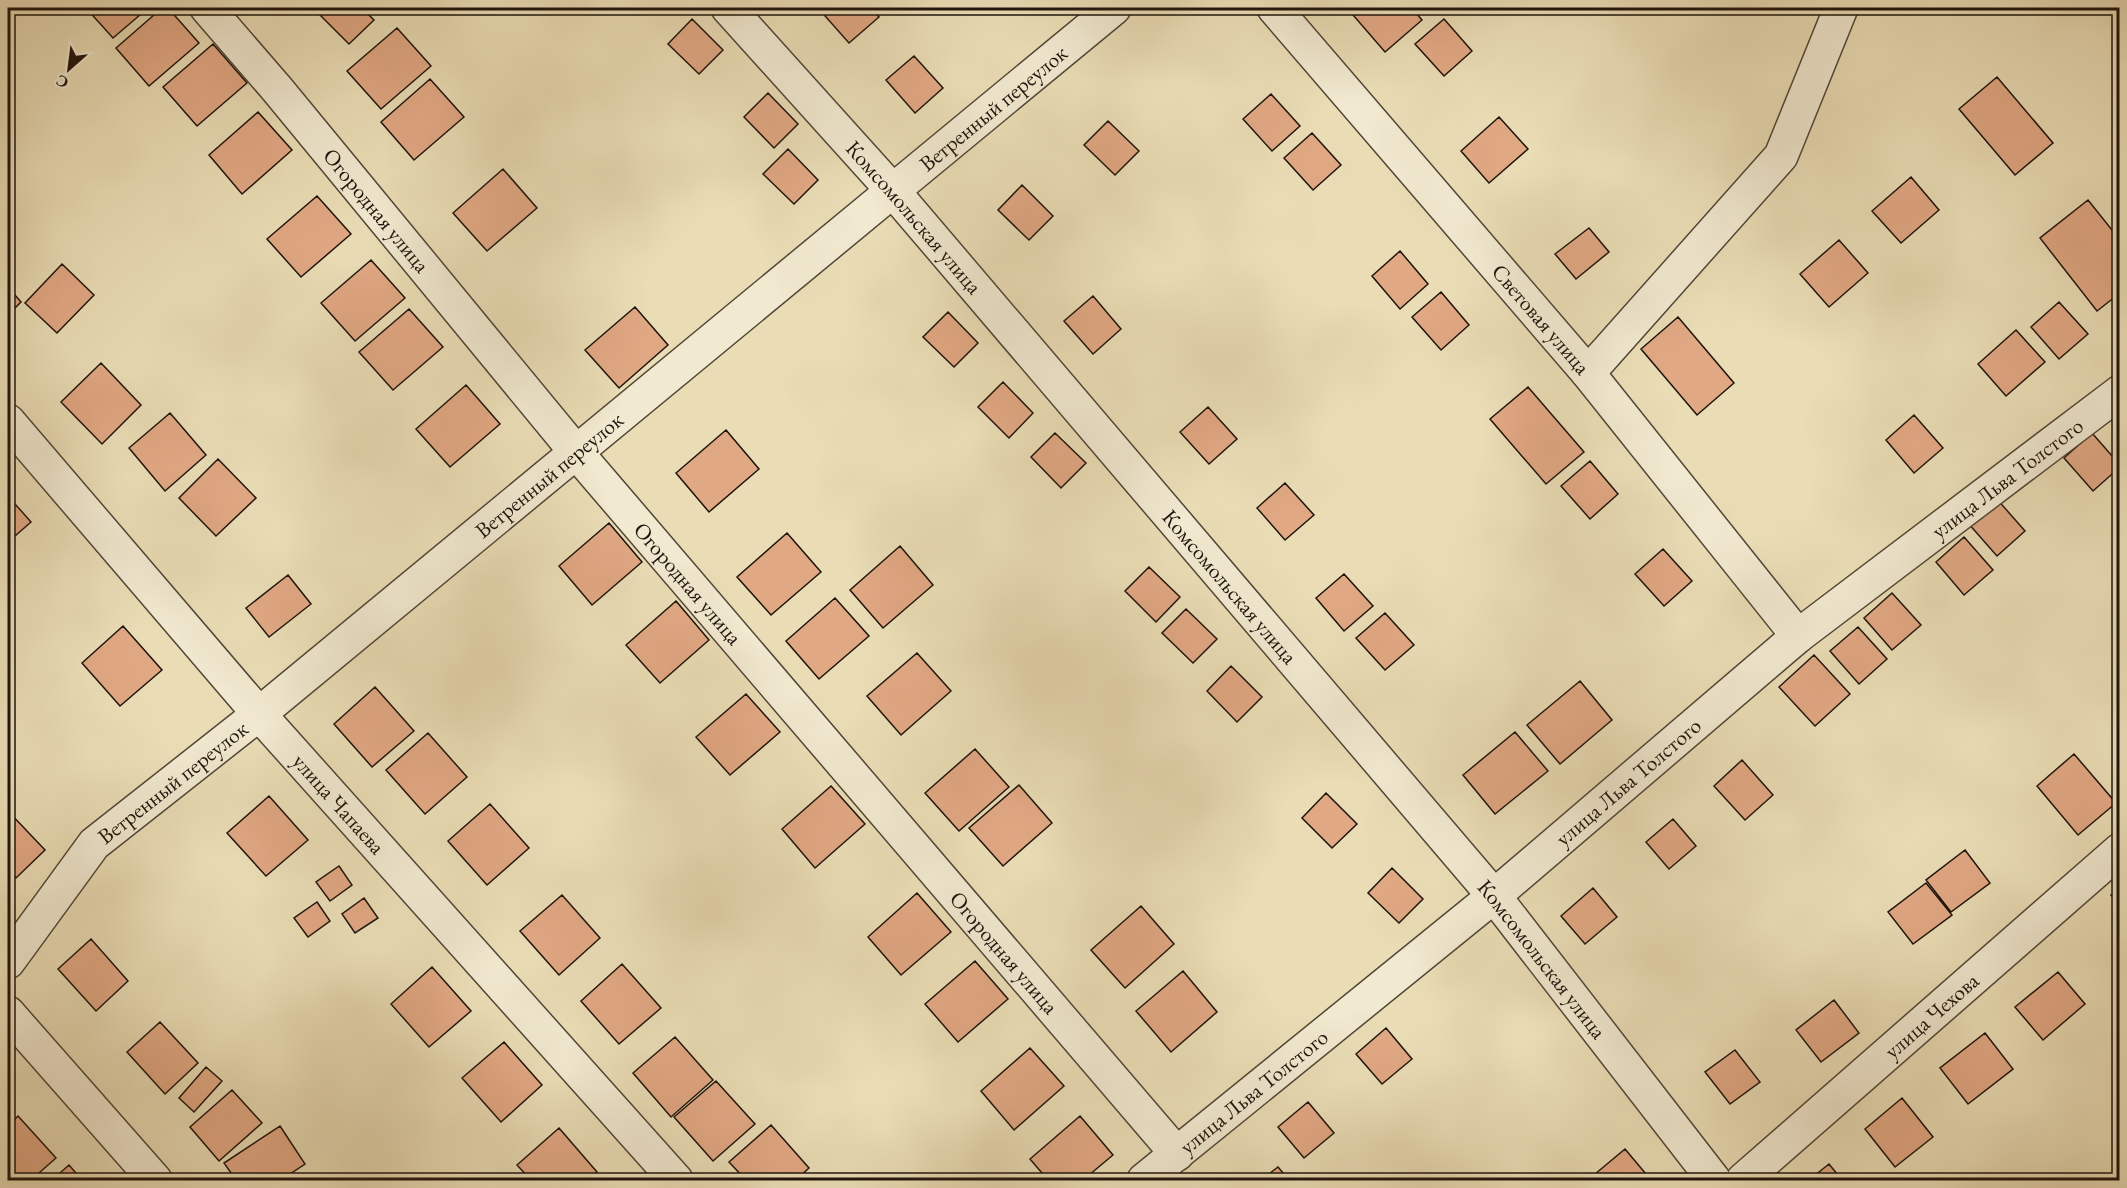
<svg xmlns="http://www.w3.org/2000/svg" width="2127" height="1188" font-family="'EB Garamond',serif">
<rect width="100%" height="100%" fill="#eaddb6"/>
<filter id="stains"><feTurbulence type="fractalNoise" baseFrequency=".00333" numOctaves="4"/><feColorMatrix values="0 0 0 0 .2 0 0 0 0 .09 0 0 0 0 .02 0 0 0 .5 -.17"/></filter>
<radialGradient id="worn" r=".72"><stop offset=".6" stop-color="#630" stop-opacity="0"/><stop offset="1" stop-color="#630" stop-opacity=".3"/></radialGradient>
<path fill="#e1a884" stroke="#1e140c" stroke-width="1.5" d="M86,8H148L113,38Z
M162,8H168L199,43L149,86L116,48Z
M325,8H362L374,20L349,44L319,14Z
M818,8H871L879,17L849,43Z
M1347,8H1412L1422,20L1385,52Z
M692,19L723,50L699,74L668,44Z
M1444,19L1472,51L1444,76L1415,44Z
M397,28L431,66L381,109L347,71Z
M213,44L247,83L197,126L163,87Z
M914,56L943,88L915,113L886,80Z
M1997,77L2053,143L2015,175L1959,109Z
M430,79L464,117L414,160L381,122Z
M768,93L798,124L774,148L744,117Z
M1271,94L1300,126L1272,151L1243,119Z
M258,112L292,150L242,194L209,155Z
M1499,117L1528,149L1489,183L1461,151Z
M1108,121L1139,151L1115,175L1084,145Z
M1312,133L1341,165L1313,190L1284,158Z
M788,149L818,180L794,204L763,174Z
M503,169L537,208L487,251L453,213Z
M1911,177L1939,210L1901,243L1872,211Z
M1022,185L1053,216L1029,240L998,210Z
M317,196L351,234L301,277L267,239Z
M2088,200L2120,240V293L2097,311L2040,238Z
M1589,228L1609,252L1576,279L1555,254Z
M1839,240L1868,273L1829,307L1800,274Z
M1400,251L1428,284L1400,309L1372,276Z
M371,260L405,298L355,341L321,303Z
M62,264L94,295L57,333L25,303Z
M8,287L21,302L8,315Z
M1441,292L1469,325L1441,350L1412,317Z
M1093,296L1121,329L1093,354L1064,321Z
M2059,302L2088,334L2059,359L2031,327Z
M635,307L668,345L619,388L585,350Z
M409,309L443,347L393,390L359,352Z
M948,312L978,343L954,367L923,337Z
M1678,317L1734,383L1697,415L1641,349Z
M2016,330L2045,362L2006,396L1978,364Z
M101,363L141,405L102,444L61,402Z
M1003,382L1033,413L1009,438L978,407Z
M466,385L500,424L450,467L416,429Z
M1528,387L1584,452L1546,484L1490,419Z
M1208,407L1237,439L1209,464L1180,432Z
M170,413L206,455L165,491L129,448Z
M1914,415L1943,448L1914,473L1886,440Z
M726,430L759,469L709,512L676,473Z
M1055,433L1086,463L1061,488L1031,457Z
M2092,433L2120,465V467L2093,491L2064,458Z
M218,459L256,498L216,536L179,498Z
M1590,461L1618,494L1590,519L1561,486Z
M1285,483L1314,515L1285,540L1257,508Z
M8,496L31,522L8,542Z
M1996,498L2025,531L1997,556L1968,523Z
M609,523L642,562L592,605L559,566Z
M787,533L821,572L771,615L737,577Z
M1964,537L1993,570L1964,595L1936,562Z
M900,546L933,585L883,628L850,590Z
M1663,549L1692,581L1664,606L1635,574Z
M1149,567L1180,597L1156,622L1125,591Z
M1344,574L1373,606L1344,631L1316,598Z
M288,575L311,604L269,637L246,608Z
M1892,593L1921,625L1892,650L1864,618Z
M835,598L869,636L819,679L786,641Z
M676,601L709,640L660,683L626,645Z
M1186,609L1217,639L1193,663L1162,633Z
M1385,613L1414,645L1385,670L1356,638Z
M123,626L162,670L120,706L82,663Z
M1858,627L1887,659L1859,684L1830,651Z
M917,653L951,691L901,735L867,696Z
M1814,655L1850,694L1815,726L1779,687Z
M1231,666L1262,697L1237,722L1207,691Z
M1580,681L1612,720L1560,764L1527,725Z
M375,687L414,731L372,767L334,724Z
M746,694L780,732L730,775L696,737Z
M1515,732L1548,771L1495,814L1463,775Z
M428,733L467,777L425,814L386,770Z
M975,749L1009,787L959,831L925,793Z
M2074,754L2116,803L2078,835L2037,786Z
M1742,760L1773,795L1745,820L1714,786Z
M1019,785L1052,823L1003,866L969,828Z
M831,786L865,824L815,868L782,829Z
M1326,793L1357,824L1332,848L1302,818Z
M269,796L308,840L266,876L227,833Z
M490,804L529,848L487,885L448,841Z
M8,811L45,850L16,878L8,869Z
M1673,819L1696,846L1669,869L1646,842Z
M1965,850L1990,883L1951,912L1926,880Z
M339,866L352,885L330,901L316,882Z
M1392,868L1423,899L1399,923L1368,893Z
M1926,883L1952,915L1913,944L1888,912Z
M1593,888L1617,917L1585,944L1561,916Z
M2120,888V905L2111,895Z
M917,893L951,932L901,975L868,937Z
M562,895L600,938L559,975L520,931Z
M364,898L378,918L355,933L342,914Z
M317,902L330,921L308,937L294,918Z
M1141,906L1174,944L1125,988L1091,950Z
M91,939L128,981L96,1011L58,969Z
M975,961L1008,999L958,1042L925,1004Z
M622,964L661,1008L619,1044L581,1001Z
M432,967L471,1011L429,1047L391,1004Z
M1183,971L1217,1012L1171,1052L1136,1011Z
M2058,972L2085,1004L2043,1040L2015,1007Z
M1834,1000L1859,1033L1821,1062L1796,1030Z
M160,1022L198,1063L165,1094L127,1052Z
M1386,1028L1412,1059L1382,1084L1356,1054Z
M1985,1033L2013,1069L1968,1104L1940,1068Z
M675,1037L713,1080L671,1117L633,1073Z
M504,1042L542,1085L501,1122L462,1078Z
M1030,1048L1064,1086L1014,1130L981,1091Z
M1735,1050L1760,1082L1730,1104L1705,1072Z
M206,1067L222,1081L194,1112L179,1098Z
M716,1081L755,1124L713,1161L674,1117Z
M232,1090L262,1123L219,1161L190,1127Z
M1902,1098L1933,1137L1895,1167L1865,1129Z
M1308,1102L1334,1133L1304,1158L1278,1127Z
M18,1116L56,1158L31,1180H16L8,1172V1126Z
M1080,1116L1113,1155L1083,1180H1048L1030,1159Z
M771,1125L809,1168L796,1180H746L729,1162Z
M280,1126L305,1164L281,1180H236L224,1163Z
M559,1128L597,1172L587,1180H531L517,1165Z
M1625,1149L1651,1180H1600L1595,1174Z
M1829,1164L1842,1180H1809Z
M69,1165L82,1180H52Z
M1278,1167L1289,1180H1261Z"/>
<g fill="none" stroke-linecap="round" stroke-linejoin="round">
<defs>
<g id="minor">
<path id="s1" d="M207,8L277,89L576,452L1177,1154"/>
<path id="s2" d="M728,8L893,191L1494,896L1714,1180"/>
<path id="s3" d="M1274,8L1588,373L1798,636"/>
<path d="M1588,373L1781,156L1841,8"/>
<path id="s4" d="M8,421L259,714L676,1180"/>
<path id="s5" d="M8,962L94,844L259,714L1114,8"/>
<path d="M8,1013L155,1180"/>
<path id="s6" d="M1144,1180L1494,896L1798,636L2120,392"/>
<path id="s7" d="M1743,1180L2120,850"/>
</g>
</defs>
<use href="#minor" stroke="#514636" stroke-width="36"/>
<use href="#minor" stroke="#f1e9d0" stroke-width="33"/>
</g>
<g text-anchor="middle" dominant-baseline="central" stroke-width="6" stroke-linejoin="round" paint-order="stroke">
<g font-size="22" fill="#1e140c" stroke="#f1e9d0">
<text stroke="none"><textPath href="#s5" startOffset="1308">Ветренный переулок</textPath></text>
<text stroke="none"><textPath href="#s1" startOffset="264">Огородная улица</textPath></text>
<text stroke="none"><textPath href="#s2" startOffset="280">Комсомольская улица</textPath></text>
<text stroke="none"><textPath href="#s3" startOffset="410">Световая улица</textPath></text>
<text stroke="none"><textPath href="#s5" startOffset="732">Ветренный переулок</textPath></text>
<text stroke="none"><textPath href="#s6" startOffset="1113">улица Льва Толстого</textPath></text>
<text stroke="none"><textPath href="#s1" startOffset="750">Огородная улица</textPath></text>
<text stroke="none"><textPath href="#s2" startOffset="766">Комсомольская улица</textPath></text>
<text stroke="none"><textPath href="#s6" startOffset="627">улица Льва Толстого</textPath></text>
<text stroke="none"><textPath href="#s5" startOffset="246">Ветренный переулок</textPath></text>
<text stroke="none"><textPath href="#s4" startOffset="506">улица Чапаева</textPath></text>
<text stroke="none"><textPath href="#s1" startOffset="1236">Огородная улица</textPath></text>
<text stroke="none"><textPath href="#s2" startOffset="1252">Комсомольская улица</textPath></text>
<text stroke="none"><textPath href="#s7" startOffset="250">улица Чехова</textPath></text>
<text stroke="none"><textPath href="#s6" startOffset="141">улица Льва Толстого</textPath></text>
</g>
</g>
<rect width="2127" height="1188" fill="none" stroke="#eaddb6" stroke-width="30"/>
<rect x="9" y="9" width="2109" height="1170" fill="none" stroke="#1e140c" stroke-width="3"/>
<rect x="15" y="15" width="2097" height="1158" fill="none" stroke="#1e140c" stroke-width="1.5"/>
<g transform="translate(69 69) rotate(208)" stroke="#f1e9d0" stroke-width="4.5" paint-order="stroke">
<path d="M0-4.5L10 22L0 15L-10 22Z" fill="#1e140c"/>
<text y="-9" font-size="16" font-weight="bold" text-anchor="middle" fill="#1e140c">С</text>
</g>
<rect width="100%" height="100%" filter="url(#stains)"/>
<rect width="100%" height="100%" fill="url(#worn)"/>
</svg>
